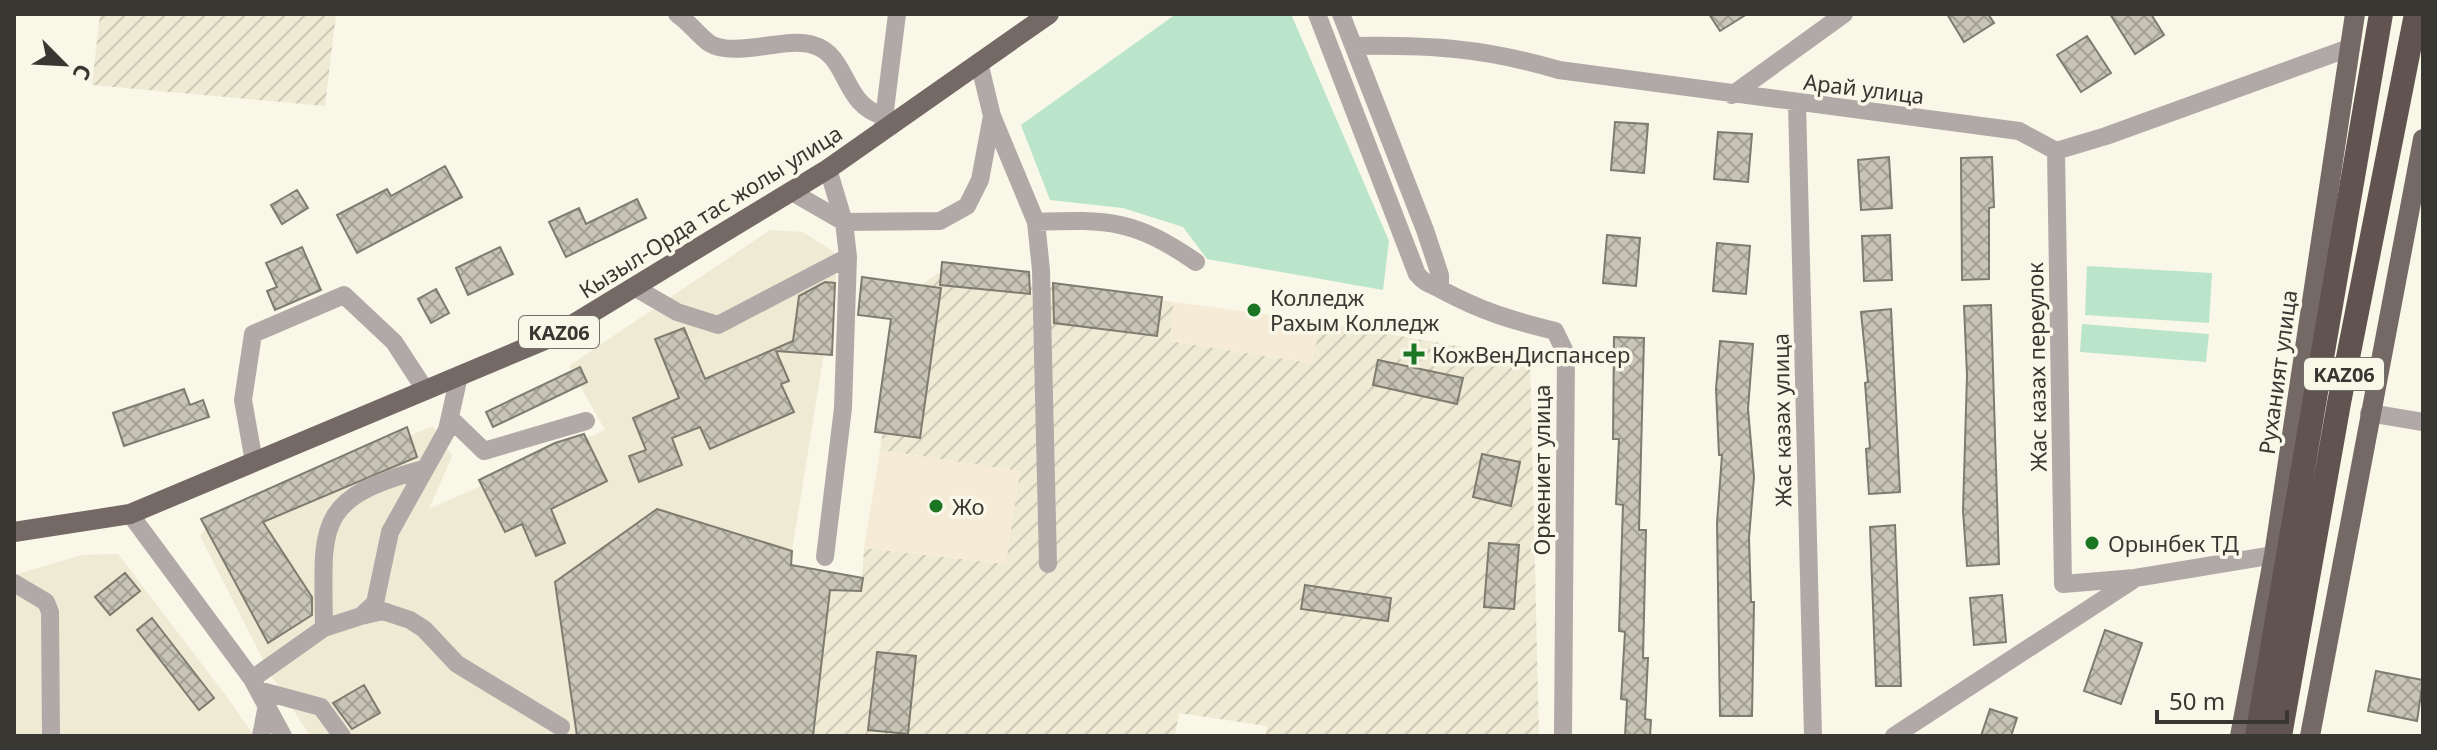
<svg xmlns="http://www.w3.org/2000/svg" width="2437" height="750" font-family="'Noto Sans',sans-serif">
<defs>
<pattern id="industrial-furrows" width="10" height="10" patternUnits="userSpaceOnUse" patternTransform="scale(2)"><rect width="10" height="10" fill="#eeead4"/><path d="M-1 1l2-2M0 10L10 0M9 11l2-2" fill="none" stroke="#cdc9b6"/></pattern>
<pattern id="building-cross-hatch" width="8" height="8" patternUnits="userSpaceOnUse" patternTransform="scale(2)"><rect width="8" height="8" fill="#c8c5b7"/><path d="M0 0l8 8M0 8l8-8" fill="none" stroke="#a3a195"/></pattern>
</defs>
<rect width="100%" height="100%" fill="#f9f7e8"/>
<path fill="#eeead4" d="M770,230L803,232L835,253L836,278L792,551L657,509L556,582L576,734L310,736L272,677L200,536L215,517L433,426L452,456L429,509L605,430L569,366Z
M118,554L227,697L254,736H14V575L82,555Z"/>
<path fill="url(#industrial-furrows)" d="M100,14H336L325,106L92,85Z
M938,273L1174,302L1170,341L1311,363L1321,322L1530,359L1539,736H1266L1267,726L1179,713L1175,736H813L830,590L861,591L864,548L1005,564L1020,471L880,450L900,301Z"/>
<path fill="#f6ebd6" d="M1174,302L1321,322L1312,363L1170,341Z
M880,450L1020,471L1006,564L864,548Z"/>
<path fill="#bae5ca" d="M1176,14H1291L1389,241L1383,290L1207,259L1183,227L1123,208L1050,200L1021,125Z
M2087,266L2212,273L2209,323L2085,315Z
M2082,324L2209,334L2206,362L2080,352Z"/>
<path fill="url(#building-cross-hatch)" stroke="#7e7b6f" stroke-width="2" d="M1709,14H1747L1720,31Z
M1947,14H1988L1994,23L1964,42Z
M2110,14H2151L2164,35L2135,54Z
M2087,36L2111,73L2081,92L2057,55Z
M1615,122L1648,124L1644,173L1611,170Z
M1718,132L1752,134L1748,182L1714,179Z
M1889,157L1892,208L1861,210L1858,160Z
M1992,157L1994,207L1989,208V279L1962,280L1961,158Z
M445,166L462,197L357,253L337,215L387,189L391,196Z
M297,190L308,208L282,224L271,205Z
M637,199L646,218L566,257L549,222L579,208L586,224Z
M1607,235L1640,238L1636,286L1603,283Z
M1890,235L1892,280L1864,281L1862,236Z
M1717,243L1750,246L1746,294L1713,291Z
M302,247L321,290L275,310L267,291L277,287L266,263Z
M500,247L513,274L468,295L456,268Z
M942,262L1029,272L1030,294L940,285Z
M862,277L941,288L920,438L875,432L891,319L858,315Z
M825,282L835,283L832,355L776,351L789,381L781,384L794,412L710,449L700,427L672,438L682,465L639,482L629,456L646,450L633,418L679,398L655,339L684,328L705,379L793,341L799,296Z
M1053,283L1162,297L1157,336L1054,323Z
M436,289L449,313L431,323L418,299Z
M1991,305L1999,564L1967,566L1963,511L1967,375L1964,306Z
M1891,309L1900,492L1869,494L1866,449L1870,448L1865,383L1868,382L1861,312Z
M1614,337L1644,338L1639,530H1646L1643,658H1648L1645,719L1651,720L1650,736H1625L1627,700L1621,699L1625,632L1619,631L1623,505L1616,504L1619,439H1613Z
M1720,341L1753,344L1748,409L1754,477L1749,538L1751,602H1754L1752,716H1720L1717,523L1722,455H1719L1716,389Z
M1378,360L1463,378L1457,404L1373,385Z
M580,367L587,382L493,427L486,412Z
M184,389L190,405L203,400L209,417L124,446L113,413Z
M407,427L417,457L263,522L312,597V615L268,643L201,519Z
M584,434L607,481L551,509L565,543L536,556L522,524L505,532L479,480L555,443Z
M1482,454L1520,462L1511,506L1473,497Z
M657,509L792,551L791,565L863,578L861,591L830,590L813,736H577L555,582Z
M1895,525L1901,686H1876L1870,527Z
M1489,543L1519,545L1514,609L1484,607Z
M125,573L140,591L110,615L95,597Z
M1305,585L1391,598L1388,621L1301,609Z
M2002,595L2006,642L1974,645L1970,598Z
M152,618L214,698L199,710L137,630Z
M2105,630L2142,643L2121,704L2084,691Z
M877,652L916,656L908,734L868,730Z
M2376,671L2423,680L2417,721L2368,711Z
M364,685L380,713L352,729L333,703Z
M1990,709L2017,718L2011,736H1981Z"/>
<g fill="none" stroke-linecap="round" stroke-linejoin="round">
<path stroke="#b0a9a7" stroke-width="18" d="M677,14C689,22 698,35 709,43C734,59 786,36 813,45C849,55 842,106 884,116
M1317,14L1417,274C1425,284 1431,284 1442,290C1483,312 1511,320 1555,331L1566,354L1563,736
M1341,14L1425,230L1440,275V289
M1355,46C1431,45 1485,48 1559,70L2019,131L2056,151L2106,136L2349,48
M979,62L992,116L1036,222L1041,270L1048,564
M1732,95L1844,14
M1797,104L1813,736
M883,126L897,14
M2056,151L2063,584L2135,578L2274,555
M792,192L844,222L940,221L967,206L980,180L992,116
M1036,222C1109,219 1135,220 1196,262
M634,287L677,312L718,325L848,257
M2369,413L2423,422
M450,418L484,451L586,421
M254,462L243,400L253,334L344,295L394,342L426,391
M130,514L252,679L283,736
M825,557L843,408L848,257L844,222L828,169
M14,583L46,602L50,612L51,736
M361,616L383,611L410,620L424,629L457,664L561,727
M324,628C323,526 313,498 424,469
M252,679L324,628L361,616L375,603L390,532L447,430L459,376
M258,690L321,707L342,736
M261,736L267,705
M1894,736L2133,580"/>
<path stroke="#756966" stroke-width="20" d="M14,532L130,514L552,337L828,169L1049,14
M2240,736L2274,555L2355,14
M2310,736L2423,139"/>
<path stroke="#615350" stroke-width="24" d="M2257,736L2381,14
M2280,736L2339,403L2416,14"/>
</g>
<g fill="#1b7624" stroke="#f9f7e8" stroke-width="3">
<circle cx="1254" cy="310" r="8"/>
<path d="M1410 342h8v8h8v8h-8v8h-8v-8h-8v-8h8z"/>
<circle cx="936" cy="506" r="8"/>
<circle cx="2092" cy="543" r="8"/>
</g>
<g text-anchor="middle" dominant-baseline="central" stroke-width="7" stroke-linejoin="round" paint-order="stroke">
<g fill="#f9f7e8" stroke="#727169" stroke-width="2">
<rect x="519" y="316" width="80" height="32" rx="6"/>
<rect x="2304" y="358" width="80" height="32" rx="6"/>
</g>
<g font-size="20" font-weight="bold" fill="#383732">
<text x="559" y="332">KАZ06</text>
<text x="2344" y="374">KАZ06</text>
</g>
<g font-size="22" fill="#383732" stroke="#f9f7e8">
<text transform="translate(1864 88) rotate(7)">Арай улица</text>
<text transform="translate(710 211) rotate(-32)">Кызыл-Орда тас жолы улица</text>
<text transform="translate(2036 367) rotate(-91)">Жас казах переулок</text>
<text transform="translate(2277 372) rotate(-82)">Руханият улица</text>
<text transform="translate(1781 420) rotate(-91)">Жас казах улица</text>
<text transform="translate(1541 470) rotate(-90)">Оркениет улица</text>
</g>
<g font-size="22" fill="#383732" stroke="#f9f7e8" text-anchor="start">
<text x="1270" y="297">Колледж<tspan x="1270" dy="25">Рахым Колледж</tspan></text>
<text x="1432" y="354">КожВенДиспансер</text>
<text x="952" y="506">Жо</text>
<text x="2108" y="543">Орынбек ТД</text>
</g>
</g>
<rect width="2437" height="750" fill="none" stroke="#383732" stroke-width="32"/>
<g transform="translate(64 64) rotate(114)" stroke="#f9f7e8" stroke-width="6" paint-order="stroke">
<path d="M0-6L14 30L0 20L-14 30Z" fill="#383732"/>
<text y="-12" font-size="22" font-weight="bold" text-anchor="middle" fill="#383732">С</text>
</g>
<path d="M2157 710v12h130v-12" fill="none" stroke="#383732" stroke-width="4"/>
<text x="2169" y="710" font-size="24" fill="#383732" stroke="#f9f7e8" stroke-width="6" paint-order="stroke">50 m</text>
</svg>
